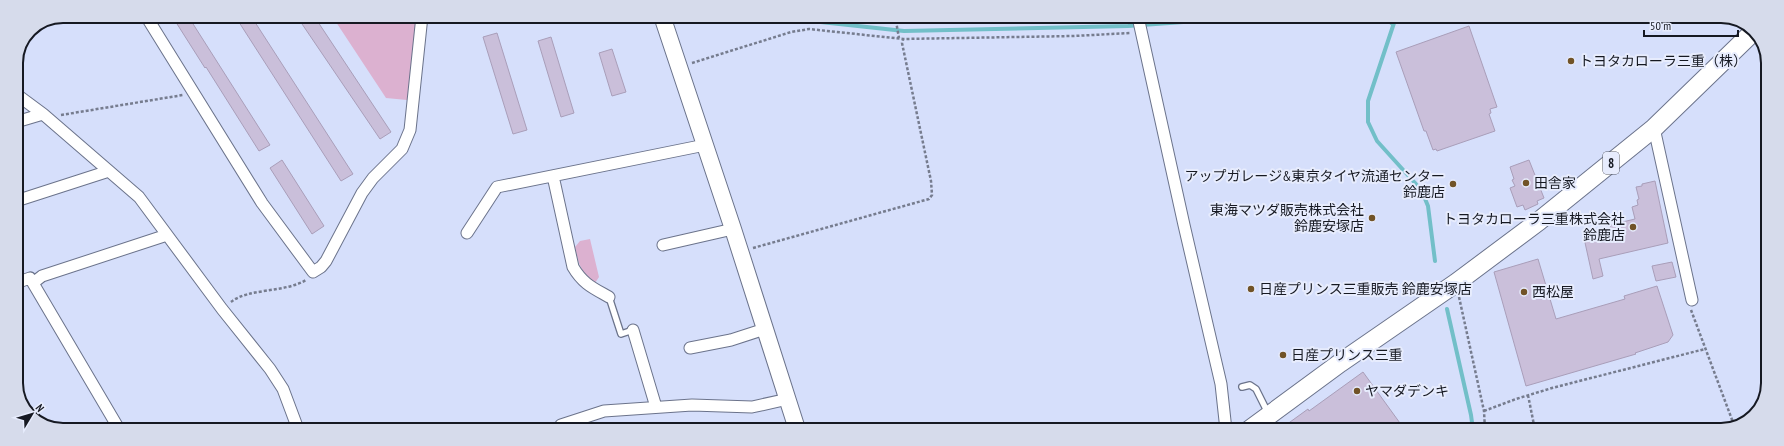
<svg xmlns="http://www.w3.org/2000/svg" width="1784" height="446" font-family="'PT Sans Narrow','Noto Sans JP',sans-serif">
<rect width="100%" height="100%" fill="#d6dffb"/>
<path fill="#dcb1d0" d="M332,16H416L409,98L407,100L386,98Z
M590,239L599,277L595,283C581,273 578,263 575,247L580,241Z"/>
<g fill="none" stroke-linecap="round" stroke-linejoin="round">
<path stroke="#72bfc8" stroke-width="4" d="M765,16L904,31L1128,26L1252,17
M1383,17L1393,24
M1396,17L1368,101V122L1377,141L1415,183L1423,194L1428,206L1435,261
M1447,309L1471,415L1473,430"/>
</g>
<path fill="#cabfda" stroke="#a99eb9" d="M172,16H188L270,145L259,151L206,67L205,68Z
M235,16H251L353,174L341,181Z
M308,16H314L391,132L380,139L300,21Z
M1469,26L1497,107L1490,109L1491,113L1489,114L1495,131L1437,151L1436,149L1433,150L1426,131H1424L1396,52Z
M497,33L527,130L513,134L483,37Z
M551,37L574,113L561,117L538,41Z
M612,49L626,92L612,96L599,53Z
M282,160L324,226L312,234L270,168Z
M1529,160L1544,198L1537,201L1538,204L1525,210L1523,205L1517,207L1510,188L1515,186L1512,180L1514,179L1510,167Z
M1655,181L1668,243L1599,259L1603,276L1593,279L1584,238L1611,232L1610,225L1635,219L1632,207L1638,205L1637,200L1639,199L1636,187L1642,186V184Z
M1538,259L1556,319L1625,299L1624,296L1657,286L1673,335L1668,342L1635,353L1636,354L1526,386L1494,272Z
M1672,262L1676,277L1656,281L1652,266Z
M1363,372L1405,430H1279L1308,409L1309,411Z"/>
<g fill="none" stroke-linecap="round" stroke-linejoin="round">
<defs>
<path id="lane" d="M609,297L621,334L633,330
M1242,387L1250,385L1256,389L1268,413"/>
<path id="street" d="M146,16L262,203L313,272L321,267L326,261L362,193L373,178L402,149L410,130L422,16
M1138,17L1184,225L1221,384L1226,430
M16,94L43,114L139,197L222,309L270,369L283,389L298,429
M16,122L43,114
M1654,128L1692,300
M553,176L573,267C583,284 593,288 609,297
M16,201L109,171
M467,233L497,187L705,145
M663,245L733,229
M16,283L30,278L119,429
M33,283L42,276L167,235
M633,330L656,407
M690,348L731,340L765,329
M561,429V425L604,411L692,405L752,407L788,399"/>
<path id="secondary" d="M662,16L733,229L797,429"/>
<path id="primary" d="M1249,430L1340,363L1456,283L1539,221L1654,128L1754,31"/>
</defs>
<use href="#lane" stroke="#6b738b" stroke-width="8"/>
<use href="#street" stroke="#6b738b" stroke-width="13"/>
<use href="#secondary" stroke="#6b738b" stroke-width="18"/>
<use href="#primary" stroke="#6b738b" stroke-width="20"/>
<path stroke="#767c8e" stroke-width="2.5" stroke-dasharray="3 2" stroke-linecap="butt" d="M895,16L899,38
M692,63L791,32L809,29L903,39L1073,36L1131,33
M61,115L183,95
M753,248L929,199L932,195L931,181L902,43L903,39
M1459,297L1484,411L1485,430
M231,302C248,288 284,293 306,280
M1691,310L1734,425
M1528,395L1535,430
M1484,411L1516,399L1552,388L1705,349"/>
<use href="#lane" stroke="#fff" stroke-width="5.5"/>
<use href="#street" stroke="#fff" stroke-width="11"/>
<use href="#secondary" stroke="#fff" stroke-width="16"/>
<use href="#primary" stroke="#fff" stroke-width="18"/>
</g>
<g fill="#715327" stroke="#e7ecfd" stroke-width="1.5">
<circle cx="1571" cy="61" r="4"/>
<circle cx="1526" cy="183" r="4"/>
<circle cx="1453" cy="184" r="4"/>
<circle cx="1372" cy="218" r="4"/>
<circle cx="1633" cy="227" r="4"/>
<circle cx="1251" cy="289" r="4"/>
<circle cx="1524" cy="292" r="4"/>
<circle cx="1283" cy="355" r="4"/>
<circle cx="1357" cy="391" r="4"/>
</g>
<g text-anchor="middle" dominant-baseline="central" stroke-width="4" stroke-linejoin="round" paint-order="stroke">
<rect fill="#e7ecfd" stroke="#555864" stroke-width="1" x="1603" y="152" width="16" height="22" rx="3"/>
<g font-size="13" font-weight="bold" fill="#161922">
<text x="1611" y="163">8</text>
</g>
<g font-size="14" fill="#161922" stroke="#e7ecfd" text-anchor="start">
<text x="1579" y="61">トヨタカローラ三重（株）</text>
<text x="1445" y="176" text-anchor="end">アップガレージ&amp;東京タイヤ流通センター<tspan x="1445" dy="16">鈴鹿店</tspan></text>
<text x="1534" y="183">田舎家</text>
<text x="1364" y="210" text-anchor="end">東海マツダ販売株式会社<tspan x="1364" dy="16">鈴鹿安塚店</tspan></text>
<text x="1625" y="219" text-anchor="end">トヨタカローラ三重株式会社<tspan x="1625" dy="16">鈴鹿店</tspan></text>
<text x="1259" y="289">日産プリンス三重販売 鈴鹿安塚店</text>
<text x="1532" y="292">西松屋</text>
<text x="1291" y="355">日産プリンス三重</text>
<text x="1365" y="391">ヤマダデンキ</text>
</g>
</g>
<path d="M0 0H1784V446H0ZM63 23H1721A40 40 0 0 1 1761 63V383A40 40 0 0 1 1721 423H63A40 40 0 0 1 23 383V63A40 40 0 0 1 63 23Z" fill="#d6dbeb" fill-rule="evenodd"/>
<path fill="none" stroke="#161922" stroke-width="2" d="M63 23H1721A40 40 0 0 1 1761 63V383A40 40 0 0 1 1721 423H63A40 40 0 0 1 23 383V63A40 40 0 0 1 63 23Z"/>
<g transform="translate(32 414) rotate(52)" stroke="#e7ecfd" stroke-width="3" paint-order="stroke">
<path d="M0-3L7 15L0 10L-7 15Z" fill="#161922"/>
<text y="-6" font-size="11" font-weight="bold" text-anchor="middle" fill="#161922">N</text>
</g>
<path d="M1644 30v6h94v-6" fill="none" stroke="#161922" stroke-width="2"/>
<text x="1650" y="30" font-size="12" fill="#161922" stroke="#e7ecfd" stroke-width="3" paint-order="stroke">50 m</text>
</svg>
